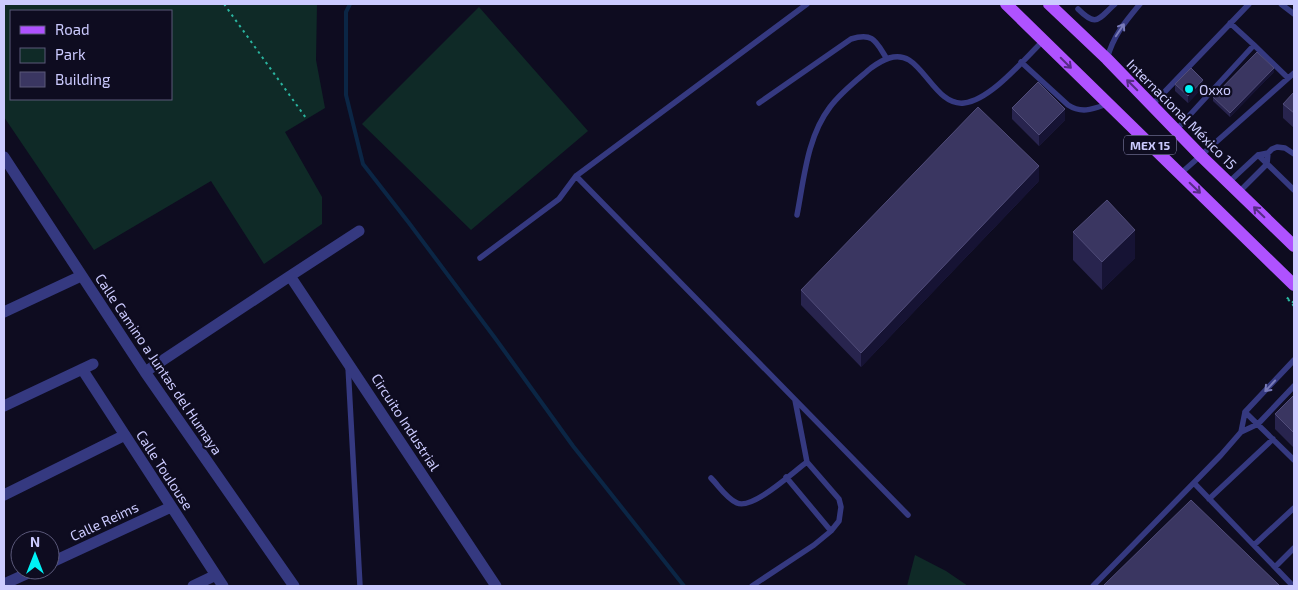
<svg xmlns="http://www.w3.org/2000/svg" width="1298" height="590" font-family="'Exo 2',sans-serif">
<rect width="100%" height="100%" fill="#0e0c20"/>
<path fill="#0f2a27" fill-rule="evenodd" d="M4,4H317L316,60L325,108L285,132L322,197V224L264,264L211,181L94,250L4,117ZM11,11H171V99H11Z
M479,7L588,131L471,230L362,124Z
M915,555L946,571L968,586H907Z"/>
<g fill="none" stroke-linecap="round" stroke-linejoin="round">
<path stroke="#0b2645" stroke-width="4" d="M350,4L346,12V95L363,164L409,223L495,338L573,446L684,586"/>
<path stroke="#2ab49f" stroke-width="2" stroke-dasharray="2.5 4" stroke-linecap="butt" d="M224,4L306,118
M1294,303L1286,297L1294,306"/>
<path stroke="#353980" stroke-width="5.5" d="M807,4L576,176L908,515
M1281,4L1294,14
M1078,9C1097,28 1098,19 1115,4
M1254,45L1288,78
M1107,59C1113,36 1125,22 1140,4
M1021,62L1068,105C1082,114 1093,109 1107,104
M759,103L851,39C874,32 876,42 887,59
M1152,105L1249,4
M1176,130L1254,45L1230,23
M1258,155L1294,190
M1180,174L1294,73
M1229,182L1258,155L1268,153L1272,149L1277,147L1285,148L1294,154
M1239,192L1267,164L1268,153
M797,215C804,179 807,137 830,107C841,92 857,80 871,68C882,60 896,52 909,60C927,71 940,106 964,103C991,100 1024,59 1043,41
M480,258L559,199L576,176
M348,366L360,586
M1245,412L1294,460
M1241,432L1245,412L1294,360
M786,477L831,531
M711,478C719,486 726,498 737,503C753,510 793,472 807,462
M1194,483L1293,586
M1209,499L1273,439
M1254,545L1294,508
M1275,567L1294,548
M752,586L814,545L831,531L839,521L841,507L839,499L807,462L795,400
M1093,586L1221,455L1241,432L1258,424L1294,386"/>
<path stroke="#353980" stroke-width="11" d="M4,157L145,372L294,586
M359,231L290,276L496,586
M4,312L81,276
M82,369L223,586
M145,372L290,276
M4,406L93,364
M4,495L125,435
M50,563L171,507
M4,584L35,570
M193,586L216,575"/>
<path stroke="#af52ff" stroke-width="12" d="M1006,4L1294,285
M1049,4L1107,59L1201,156L1294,246"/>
</g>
<path fill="#28244e" d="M1274,72L1230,117L1213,101V97Z
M1175,84L1203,87L1188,103L1175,91Z
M1294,92V128L1283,118V104Z
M1012,108L1065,120L1039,146L1012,119Z
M1039,181L861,367L801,305V290Z
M1073,232L1135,258L1102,290L1073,260Z
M1294,395V448L1275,429V414Z"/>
<path fill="#161334" d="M1274,68V72L1230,117V113Z
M1203,80V87L1188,103V96Z
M1065,109V120L1039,146V135Z
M1039,166V181L861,367V353Z
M1135,230V258L1102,290V262Z"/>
<path fill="#3a3661" stroke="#514d7a" d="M1257,52L1274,68L1230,113L1213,97Z
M1191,68L1203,80L1188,96L1175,84Z
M1038,82L1065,109L1039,135L1012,108Z
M1294,92V113L1283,104Z
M978,107L1039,166L861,353L801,290Z
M1107,200L1135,230L1102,262L1073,232Z
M1294,395V433L1275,414Z
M1191,500L1280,586H1103Z"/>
<defs><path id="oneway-shaft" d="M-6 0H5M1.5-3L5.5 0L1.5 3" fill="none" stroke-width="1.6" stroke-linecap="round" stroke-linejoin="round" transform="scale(1.25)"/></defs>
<g stroke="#797bb9">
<use href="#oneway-shaft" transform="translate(1120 30) rotate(-56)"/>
<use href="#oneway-shaft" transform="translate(1270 386) rotate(133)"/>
</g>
<g stroke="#562c84">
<use href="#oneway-shaft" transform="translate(1066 63) rotate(45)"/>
<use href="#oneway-shaft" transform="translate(1132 85) rotate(-135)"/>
<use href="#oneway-shaft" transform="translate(1195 188) rotate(44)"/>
<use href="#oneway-shaft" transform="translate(1259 212) rotate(-136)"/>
</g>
<circle fill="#00f3f6" stroke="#0e0c20" stroke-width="2" cx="1189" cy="89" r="5"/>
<g text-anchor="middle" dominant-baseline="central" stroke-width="4.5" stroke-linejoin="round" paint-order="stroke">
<rect fill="#0e0c20" stroke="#9392bc" stroke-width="1" x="1124" y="135.5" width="52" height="19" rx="4"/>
<g font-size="12" font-weight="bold" fill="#cccbff">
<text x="1150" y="145">MEX 15</text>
</g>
<g font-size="14" fill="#cccbff" stroke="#0e0c20" text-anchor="start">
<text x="1199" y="89">Oxxo</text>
</g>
<g font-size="14" fill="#cccbff" stroke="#0e0c20">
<text transform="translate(1182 114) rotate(45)">Internacional México 15</text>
<text transform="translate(159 364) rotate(56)">Calle Camino a Juntas del Humaya</text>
<text transform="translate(406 422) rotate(57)">Circuito Industrial</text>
<text transform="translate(165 470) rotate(57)">Calle Toulouse</text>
<text transform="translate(104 521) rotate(-25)">Calle Reims</text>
</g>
</g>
<rect width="1298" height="590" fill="none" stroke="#cccbff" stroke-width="10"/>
<rect x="10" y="10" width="162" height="90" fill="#0e0c20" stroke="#5a5879"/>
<rect x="20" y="26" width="25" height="8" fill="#af52ff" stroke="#5a5879"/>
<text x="55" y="35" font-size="15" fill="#cccbff">Road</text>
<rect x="20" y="48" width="25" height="15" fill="#0f2a27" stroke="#5a5879"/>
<text x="55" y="60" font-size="15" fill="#cccbff">Park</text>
<rect x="20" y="72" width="25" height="15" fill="#3a3661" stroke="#5a5879"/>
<text x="55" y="85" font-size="15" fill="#cccbff">Building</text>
<g transform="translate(35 555)"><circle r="24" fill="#0e0c20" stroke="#5a5879"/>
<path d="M0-4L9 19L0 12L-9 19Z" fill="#00f3f6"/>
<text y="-8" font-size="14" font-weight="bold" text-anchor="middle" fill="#cccbff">N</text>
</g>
</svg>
